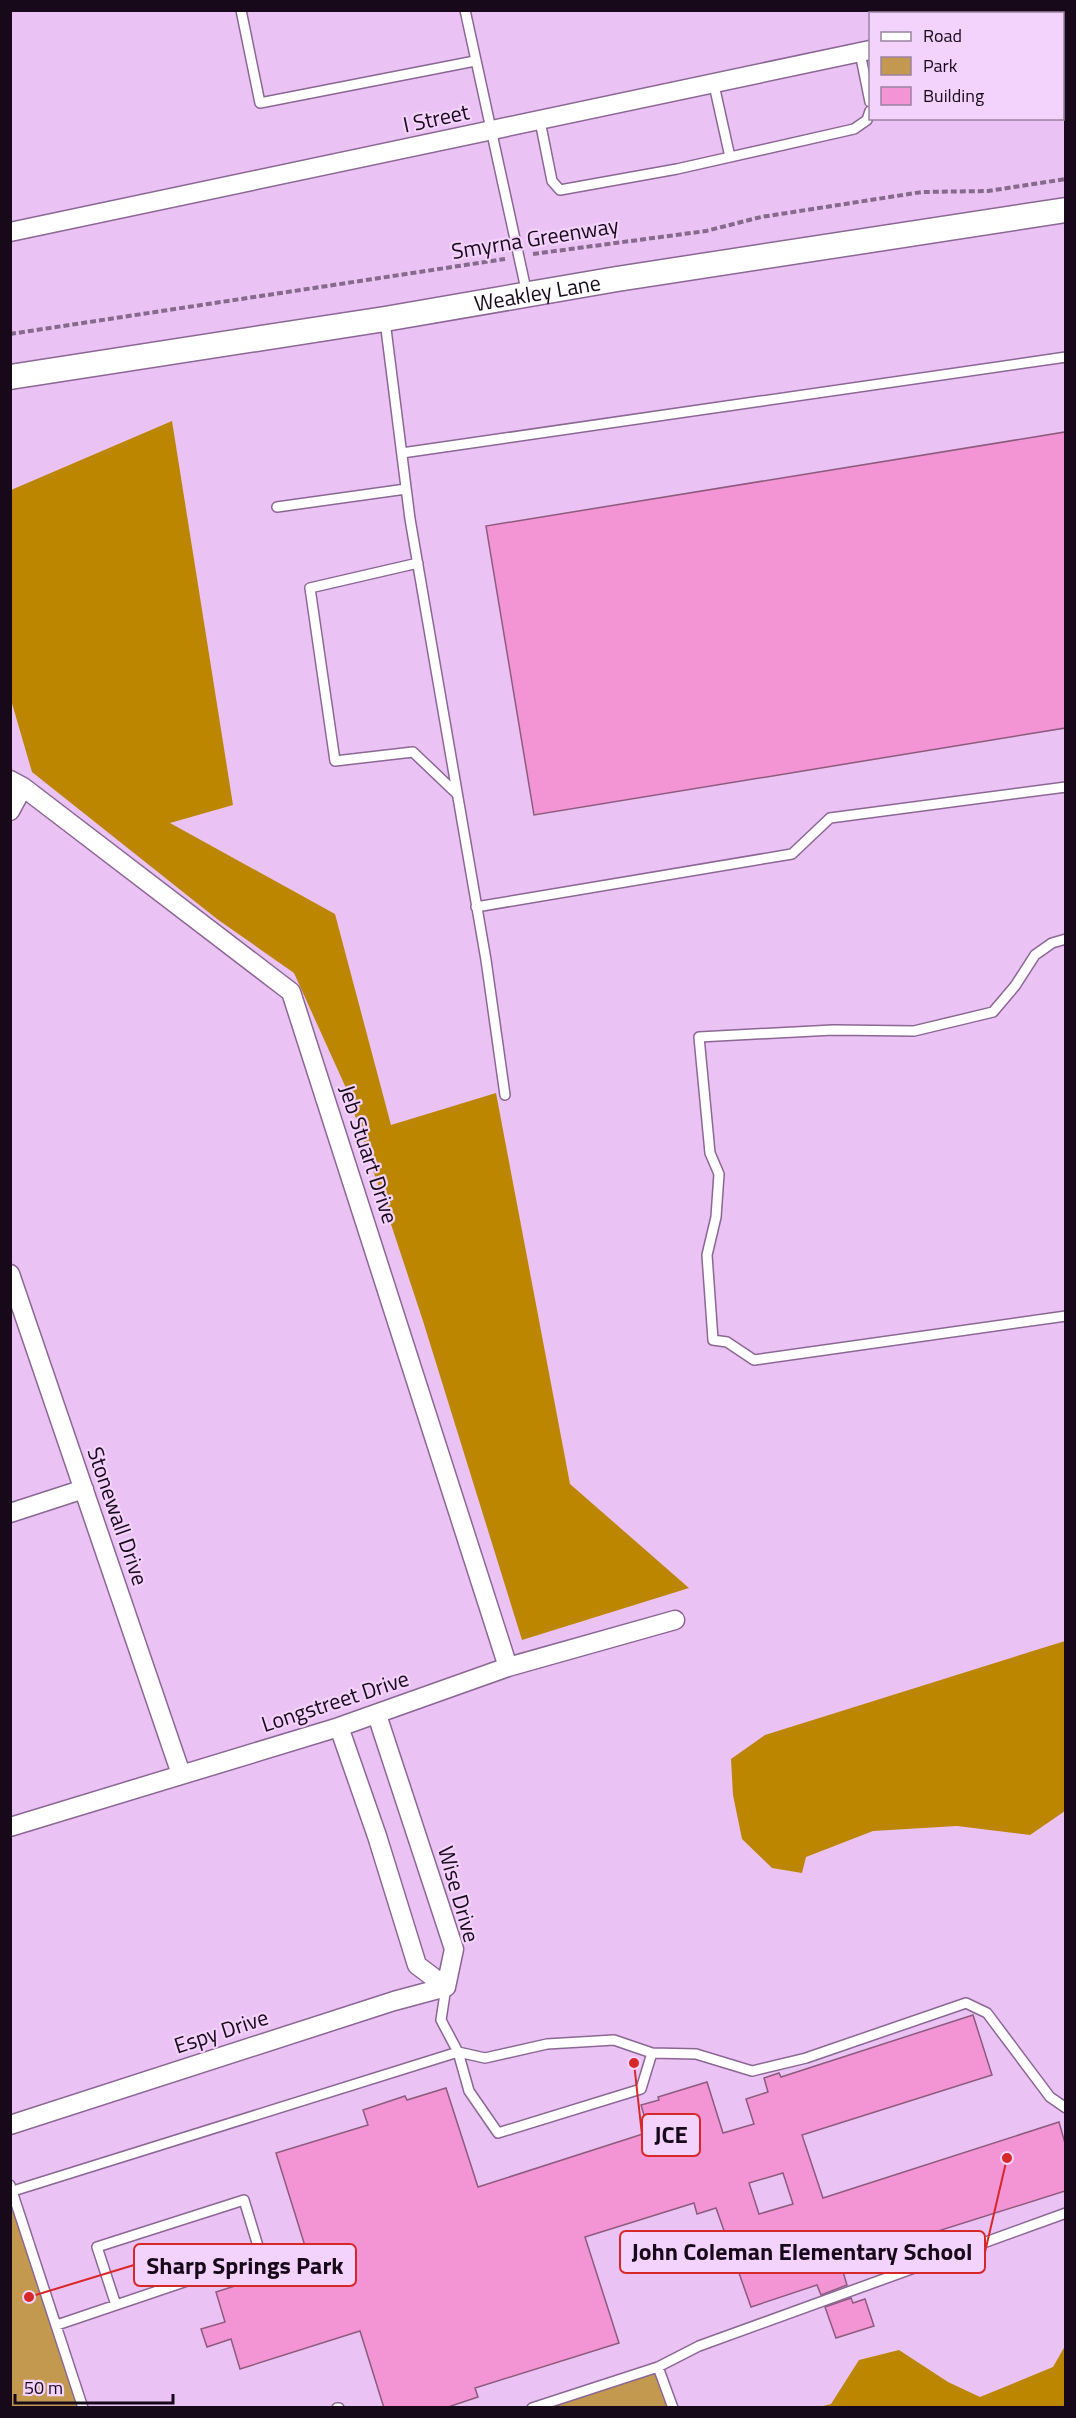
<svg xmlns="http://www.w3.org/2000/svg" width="1076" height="2418" font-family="'Titillium Web',sans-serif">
<rect width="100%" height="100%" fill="#eac2f4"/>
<path fill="#c39950" d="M11,2187L83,2407H11Z
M658,2367L673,2408H532Z"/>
<path fill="#bd8600" d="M172,421L233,805L170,823L335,914L391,1125L496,1093L570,1484L689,1588L522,1640L423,1321L346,1088L294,973L217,919L32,772L11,700V490Z
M1065,1641V1811L1030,1835L957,1826L873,1831L806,1857L802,1873L772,1868L742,1839L733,1795L731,1759L765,1735Z
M1065,2346V2407H819L831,2404L859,2360L899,2350L948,2382L980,2397L1053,2367Z"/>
<path fill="#f395d5" stroke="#8d5b7d" stroke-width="1.5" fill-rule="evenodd" d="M1065,432V728L534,815L486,526Z
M973,2015L992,2075L802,2135L823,2198L1059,2122L1065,2143V2191L840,2262L847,2285L821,2295L817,2285L751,2307L716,2208L697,2214L694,2203L585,2237L619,2343L475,2388L478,2397L445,2408H384L360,2331L240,2369L231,2339L207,2347L201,2329L225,2322L216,2292L310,2262L276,2153L368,2125L363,2110L405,2096L407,2100L446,2088L478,2187L649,2132L641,2105L659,2100L658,2097L707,2082L723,2133L754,2124L746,2099L768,2092L764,2078L779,2073L781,2077ZM783,2173L793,2204L759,2214L749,2183Z
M851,2298L853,2303L865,2299L874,2326L836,2338L825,2307Z"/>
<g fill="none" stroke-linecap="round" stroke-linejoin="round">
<defs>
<path id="service" d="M241,10L260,103L475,61
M465,10L527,294
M860,53L870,102
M714,85L730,157
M540,121L552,181L560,190L677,169L854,129L867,120L870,111
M385,321L410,519L486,960L505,1095
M402,453L1066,357
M277,507L406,489
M418,563L310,588L335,761L413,752L456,793
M476,907L792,854L830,818L1066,787
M1066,939L1052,943L1035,955L1015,986L993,1012L914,1031L833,1030L699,1037L710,1153L719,1174L716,1217L707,1255L713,1340L727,1342L754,1360L1066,1316
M652,2053L696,2054L752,2071L806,2058L966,2003L987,2013L1050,2097L1066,2108
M10,2185L83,2408
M13,2191L458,2052L485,2058L547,2044L614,2040L652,2053L641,2089L498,2133L469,2091L458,2052L441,2020L446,1987
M57,2325L261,2256L244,2200L97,2247L116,2305
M658,2367L673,2408
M337,2408H339
M532,2408L658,2367L699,2346L1066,2213"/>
<path id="minor" d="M933,10L934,14
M1063,10L1066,17
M1007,14L1017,10
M10,232L870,50
M10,780L23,787L291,992L508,1667
M10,811L23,787
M10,1274L181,1774
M10,1513L84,1489
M377,1715L454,1949L446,1987
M339,1727L377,1836L417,1965L446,1987
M10,1827L339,1727L508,1667L675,1620
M10,2125L394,2001L446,1987"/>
<g id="secondary">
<path id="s1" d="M10,377L385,319L617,279L1066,210"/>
</g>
</defs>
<use href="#service" stroke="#8b6794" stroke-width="12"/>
<use href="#minor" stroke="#8b6794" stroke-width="21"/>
<use href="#secondary" stroke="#8b6794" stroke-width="27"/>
<path stroke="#866a8c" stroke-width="4" stroke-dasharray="6 3" stroke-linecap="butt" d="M533,254L706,231L761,217L922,192L988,191L1066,179
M10,334L505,259"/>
<use href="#service" stroke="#fff" stroke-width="9"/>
<use href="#minor" stroke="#fff" stroke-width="18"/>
<use href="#secondary" stroke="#fff" stroke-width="24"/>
</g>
<g text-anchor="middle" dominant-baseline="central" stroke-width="4.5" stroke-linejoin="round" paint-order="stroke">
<g font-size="22" fill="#17091a" stroke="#f3d2fb">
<text transform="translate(436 118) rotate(-12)">I Street</text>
<text transform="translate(535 238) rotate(-9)">Smyrna Greenway</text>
<text stroke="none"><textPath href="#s1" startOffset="534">Weakley Lane</textPath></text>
<text transform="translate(369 1154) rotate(72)">Jeb Stuart Drive</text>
<text transform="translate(118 1516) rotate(71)">Stonewall Drive</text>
<text transform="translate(335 1701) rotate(-18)">Longstreet Drive</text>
<text transform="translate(459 1894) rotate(74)">Wise Drive</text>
<text transform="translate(221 2031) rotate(-18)">Espy Drive</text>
</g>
</g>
<path fill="none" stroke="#d62828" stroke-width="2" d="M634 2063L642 2135M1007 2158L985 2252M29 2297L134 2265"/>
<g fill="#d62828" stroke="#f3d2fb" stroke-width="2">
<circle cx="634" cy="2063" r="6"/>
<circle cx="1007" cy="2158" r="6"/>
<circle cx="29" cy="2297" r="6"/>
</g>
<g fill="#f3d2fb" stroke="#d62828" stroke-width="2">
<rect x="642" y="2114" width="58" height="42" rx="6"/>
<rect x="620" y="2231" width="365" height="42" rx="6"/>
<rect x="134" y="2244" width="222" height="42" rx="6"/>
</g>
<g font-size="24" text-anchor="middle" font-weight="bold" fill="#17091a">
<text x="671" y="2143">JCE</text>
<text x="802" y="2260">John Coleman Elementary School</text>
<text x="245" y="2274">Sharp Springs Park</text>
</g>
<rect width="1076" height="2418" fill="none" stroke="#17091a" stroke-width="24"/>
<rect x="869" y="12" width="195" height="108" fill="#f3d2fb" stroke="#9b82a1" stroke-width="1.5"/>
<rect x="881" y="32" width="30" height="9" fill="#ffffff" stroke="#9b82a1" stroke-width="1.5"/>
<text x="923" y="42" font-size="18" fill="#17091a">Road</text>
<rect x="881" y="57" width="30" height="18" fill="#c39950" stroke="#9b82a1" stroke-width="1.5"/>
<text x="923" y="72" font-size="18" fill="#17091a">Park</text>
<rect x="881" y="87" width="30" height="18" fill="#f395d5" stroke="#9b82a1" stroke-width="1.5"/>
<text x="923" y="102" font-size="18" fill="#17091a">Building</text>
<path d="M15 2394v9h158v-9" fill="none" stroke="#17091a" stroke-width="3"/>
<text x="24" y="2394" font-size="18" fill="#17091a" stroke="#f3d2fb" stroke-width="4.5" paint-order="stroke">50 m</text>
</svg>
